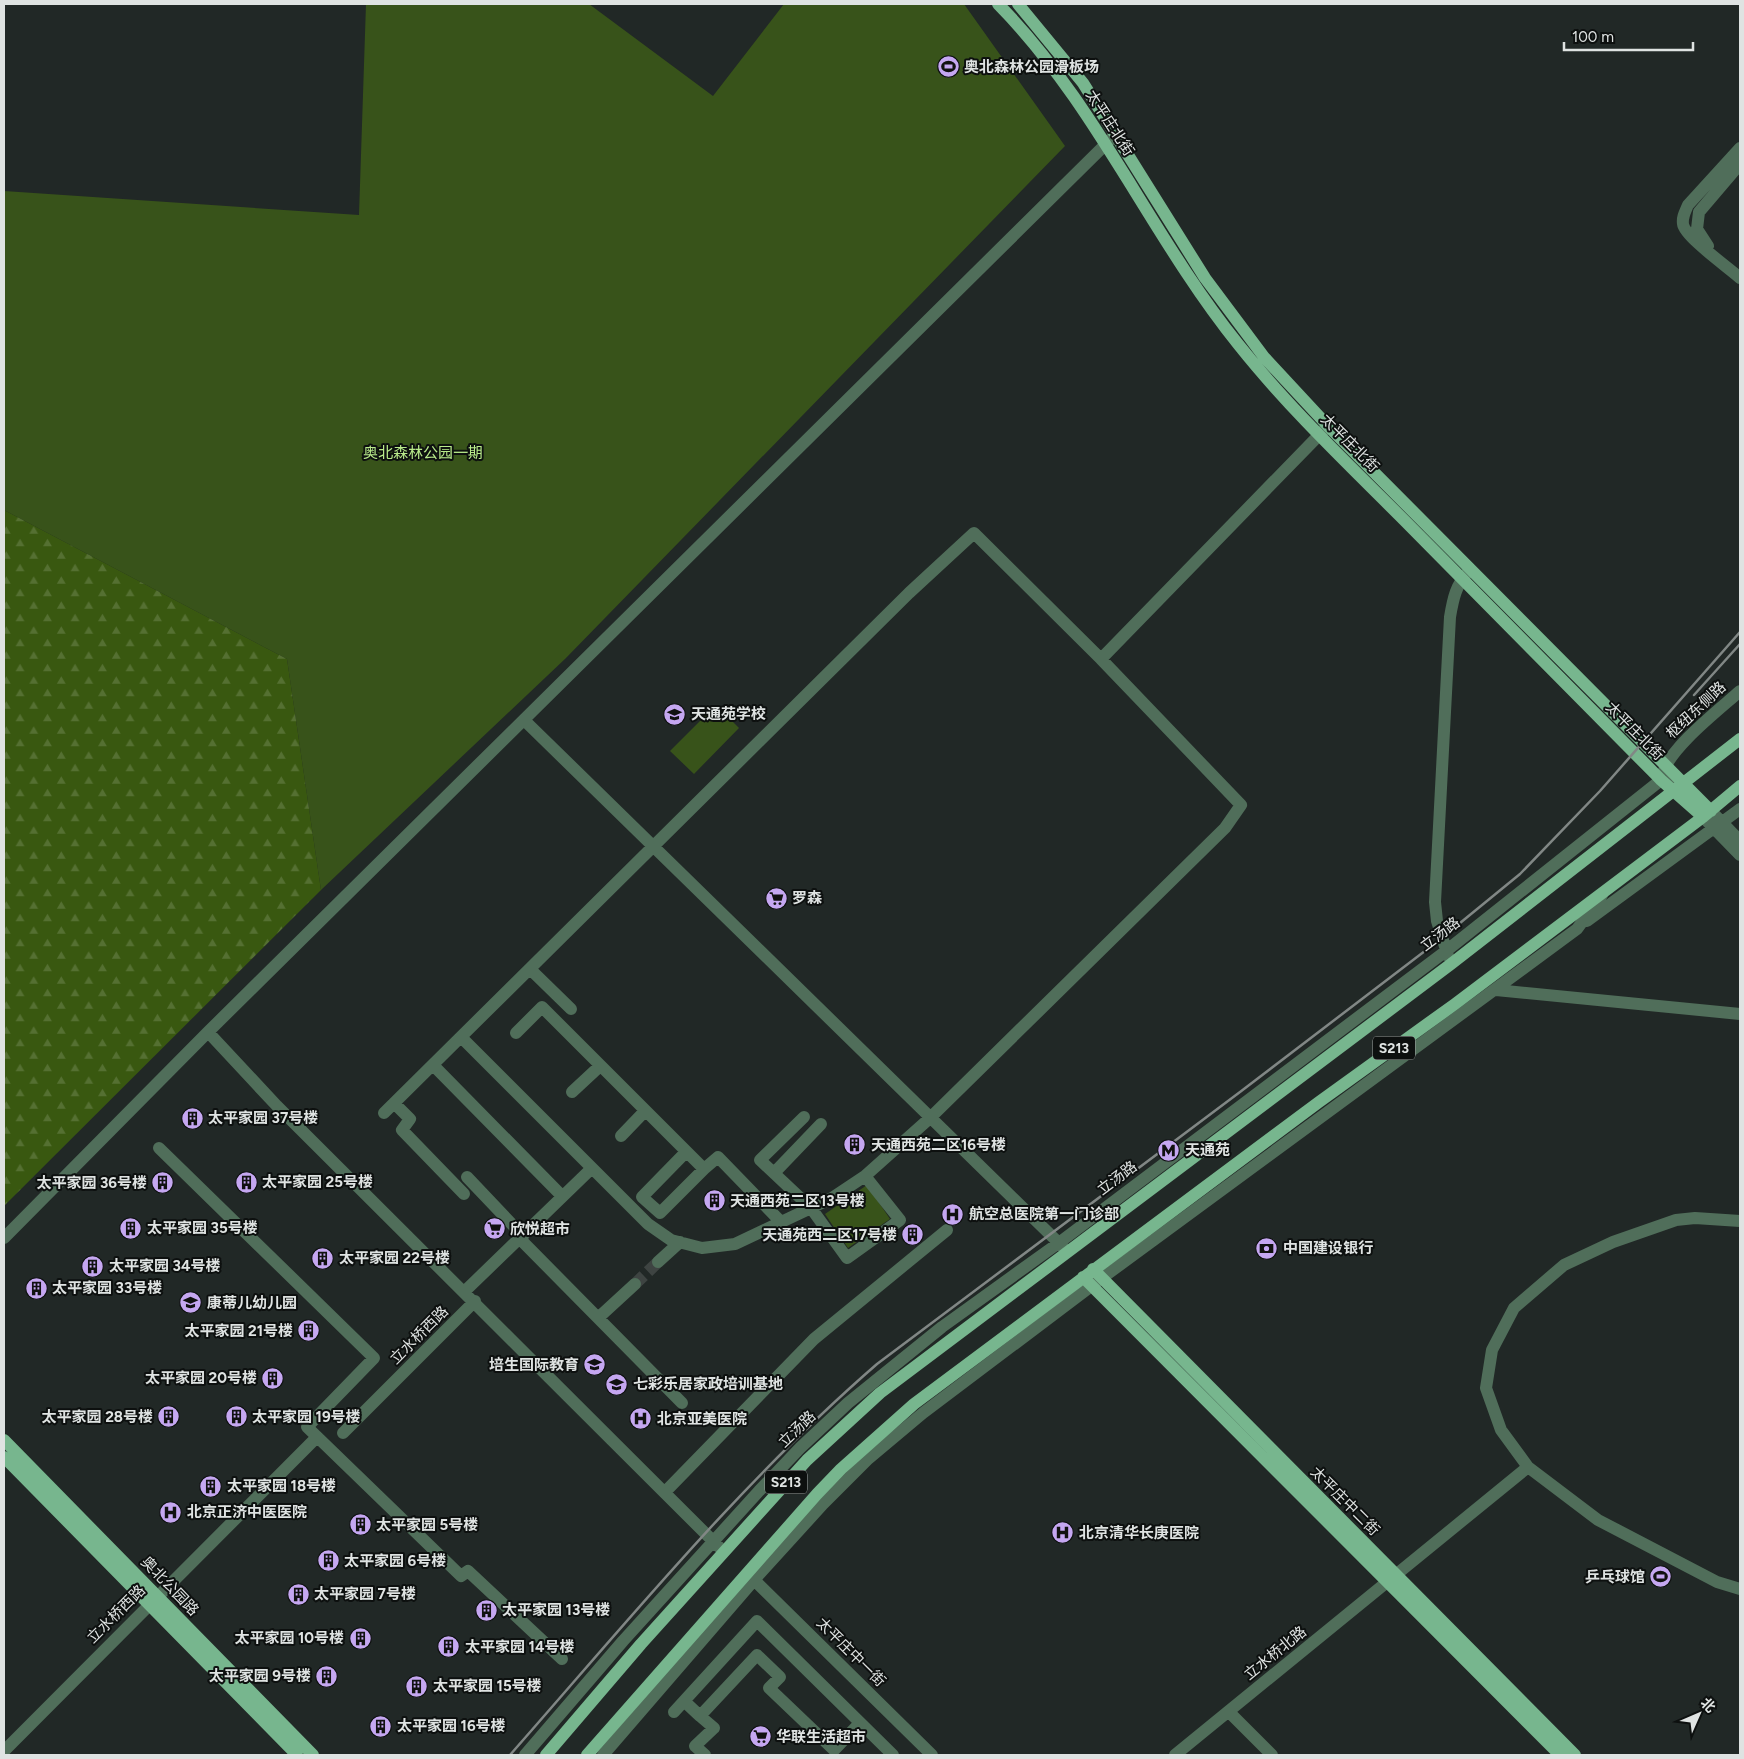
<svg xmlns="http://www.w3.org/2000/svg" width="1744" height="1759" font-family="Figtree,'Noto Sans SC',sans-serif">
<defs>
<pattern id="forest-firs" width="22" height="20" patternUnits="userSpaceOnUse" patternTransform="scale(1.25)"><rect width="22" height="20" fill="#395810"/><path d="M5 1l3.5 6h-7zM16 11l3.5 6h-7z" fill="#557032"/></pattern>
</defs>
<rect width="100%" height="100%" fill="#212826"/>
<path fill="#38531a" d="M366,4H589L713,96L784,4H964L1065,146L566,658L321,890L287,659L4,510V191L359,215Z
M716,705L739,728L694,774L670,751Z
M867,1185L890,1219L848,1248L825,1214Z"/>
<path fill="url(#forest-firs)" d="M4,510L287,659L321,890L4,1206Z"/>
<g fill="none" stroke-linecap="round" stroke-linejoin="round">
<path stroke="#3e4442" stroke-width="12" stroke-dasharray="12 6" stroke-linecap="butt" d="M635,1284L658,1262"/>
<path stroke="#506e5a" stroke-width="12" d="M1740,148L1688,205C1685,212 1682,217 1683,224C1684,236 1729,268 1740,278
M1708,246L1697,229L1699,212L1740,164
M1101,659L1326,428
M524,720L1064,1248
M1663,774C1668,749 1720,709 1740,691
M1711,811L1740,841
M1703,817L1740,855
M1587,921L1740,809
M1448,956L1437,921L1435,902L1450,617C1453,599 1456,584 1469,571
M530,969L571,1009
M1496,990L1740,1014
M208,1032L277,1106L719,1547
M516,1033L542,1007L704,1169L718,1157L781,1222
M433,1065L562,1196
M572,1092L600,1066
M394,1103L410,1119L402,1130L464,1194
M384,1113L909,593L974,533L1101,659L1241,805L1225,828L930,1118L865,1176L832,1198L735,1244L702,1248L671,1240L648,1224L461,1037
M804,1117L760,1160L811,1208L847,1258L900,1220L865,1176
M621,1136L645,1111
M159,1148L374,1358L307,1427L461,1576L468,1571L562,1659
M686,1152L642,1197L660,1213L704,1169
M774,1173L821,1124
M467,1177L523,1236
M1740,1221L1695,1218L1676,1220L1613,1242L1564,1265L1514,1308L1492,1350L1486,1388L1501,1430L1528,1467L1598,1520L1717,1582L1740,1589
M4,1238L208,1032L1113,137
M520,1239L682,1403
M658,1262L680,1242
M465,1291L591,1169
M598,1318L635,1284
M343,1433L475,1301
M665,1492L814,1339L947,1230
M748,1574L932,1755
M684,1701L700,1716L757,1655L780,1677L769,1688L834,1750L860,1723
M674,1712L757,1621L893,1755
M1229,1712L1272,1755
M700,1716L714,1728L695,1746L705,1755
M4,1751L316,1438
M525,1755L623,1641L759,1491L800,1448L848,1403L942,1327L1060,1242L1446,951L1661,780L1684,784
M603,1755L754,1580L823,1504L867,1460L923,1413L1102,1278L1577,929L1602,895
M1175,1755L1528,1467"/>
<path stroke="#77b68e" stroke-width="12" d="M998,4C1096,103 1151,236 1238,344C1288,407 1347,463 1404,520C1490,607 1576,693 1661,780L1703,817
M1018,4L1083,83L1205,278L1264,357L1328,426L1711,811
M1093,1269L1575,1755
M1083,1277L1560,1755
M4,1440L313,1755
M4,1457L297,1755
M546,1755L641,1644L807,1460L880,1393L1451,964L1740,739
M587,1755L817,1494L841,1469L914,1404L1319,1102L1455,1004L1703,817L1740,786"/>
<path stroke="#818785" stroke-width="2.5" d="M1694,695L1740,644
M510,1755C628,1621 742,1481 877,1364L1240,1092L1438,941L1520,874L1600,791L1740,632"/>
</g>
<defs>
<symbol id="stadium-disc" viewBox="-11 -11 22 22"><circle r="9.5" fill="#c5a7f1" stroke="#0d100f"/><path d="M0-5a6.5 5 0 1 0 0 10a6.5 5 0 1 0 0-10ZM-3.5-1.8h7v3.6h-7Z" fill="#111"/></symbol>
<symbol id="school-disc" viewBox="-11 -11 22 22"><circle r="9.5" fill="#c5a7f1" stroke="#0d100f"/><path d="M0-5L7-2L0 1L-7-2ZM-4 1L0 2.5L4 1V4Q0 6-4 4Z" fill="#111"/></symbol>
<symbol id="supermarket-disc" viewBox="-11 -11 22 22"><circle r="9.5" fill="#c5a7f1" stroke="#0d100f"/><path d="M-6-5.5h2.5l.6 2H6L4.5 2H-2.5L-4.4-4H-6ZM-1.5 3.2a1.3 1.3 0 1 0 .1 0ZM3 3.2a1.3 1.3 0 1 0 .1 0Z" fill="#111"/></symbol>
<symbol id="building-disc" viewBox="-11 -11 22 22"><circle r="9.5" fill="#c5a7f1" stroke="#0d100f"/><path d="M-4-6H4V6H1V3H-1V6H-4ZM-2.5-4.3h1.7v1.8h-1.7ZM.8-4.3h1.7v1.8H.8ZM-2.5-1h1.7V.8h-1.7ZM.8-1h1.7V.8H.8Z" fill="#111"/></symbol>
<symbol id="metro-disc" viewBox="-11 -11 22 22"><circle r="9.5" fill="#c5a7f1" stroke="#0d100f"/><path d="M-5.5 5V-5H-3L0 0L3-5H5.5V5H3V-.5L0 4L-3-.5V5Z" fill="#111"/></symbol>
<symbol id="hospital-disc" viewBox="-11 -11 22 22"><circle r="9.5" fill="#c5a7f1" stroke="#0d100f"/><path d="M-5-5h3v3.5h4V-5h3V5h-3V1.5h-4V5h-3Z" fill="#111"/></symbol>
<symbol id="bank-disc" viewBox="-11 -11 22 22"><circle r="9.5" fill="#c5a7f1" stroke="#0d100f"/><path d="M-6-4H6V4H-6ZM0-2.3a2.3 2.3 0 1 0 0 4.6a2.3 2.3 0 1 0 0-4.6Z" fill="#111"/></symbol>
</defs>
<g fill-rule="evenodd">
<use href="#stadium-disc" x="936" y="54" width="25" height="25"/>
<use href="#school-disc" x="662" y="702" width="25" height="25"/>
<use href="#supermarket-disc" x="764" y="886" width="25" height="25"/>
<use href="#building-disc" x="180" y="1106" width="25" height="25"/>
<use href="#building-disc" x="842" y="1132" width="25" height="25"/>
<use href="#metro-disc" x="1156" y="1138" width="25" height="25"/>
<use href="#building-disc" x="234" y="1170" width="25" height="25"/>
<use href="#building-disc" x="150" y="1170" width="25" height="25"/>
<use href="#building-disc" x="702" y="1188" width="25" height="25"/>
<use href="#hospital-disc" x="940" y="1202" width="25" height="25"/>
<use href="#building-disc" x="118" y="1216" width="25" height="25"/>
<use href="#supermarket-disc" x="482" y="1216" width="25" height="25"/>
<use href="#building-disc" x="900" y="1222" width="25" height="25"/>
<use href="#bank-disc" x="1254" y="1236" width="25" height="25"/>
<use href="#building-disc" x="310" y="1246" width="25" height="25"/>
<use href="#building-disc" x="80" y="1254" width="25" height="25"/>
<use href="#building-disc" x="24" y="1276" width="25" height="25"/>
<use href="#school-disc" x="178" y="1290" width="25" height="25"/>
<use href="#building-disc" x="296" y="1318" width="25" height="25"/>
<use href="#school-disc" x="582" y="1352" width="25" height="25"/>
<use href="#building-disc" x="260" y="1366" width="25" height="25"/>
<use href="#school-disc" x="604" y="1372" width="25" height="25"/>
<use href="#building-disc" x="156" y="1404" width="25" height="25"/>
<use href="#building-disc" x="224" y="1404" width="25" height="25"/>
<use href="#hospital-disc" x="628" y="1406" width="25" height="25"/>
<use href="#building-disc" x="198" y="1474" width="25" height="25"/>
<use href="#hospital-disc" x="158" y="1500" width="25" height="25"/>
<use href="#building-disc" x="348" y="1512" width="25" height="25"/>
<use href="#hospital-disc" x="1050" y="1520" width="25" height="25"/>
<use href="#building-disc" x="316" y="1548" width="25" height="25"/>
<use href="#stadium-disc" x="1648" y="1564" width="25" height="25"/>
<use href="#building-disc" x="286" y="1582" width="25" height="25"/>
<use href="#building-disc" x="474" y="1598" width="25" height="25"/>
<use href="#building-disc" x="348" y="1626" width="25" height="25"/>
<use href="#building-disc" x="436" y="1634" width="25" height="25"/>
<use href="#building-disc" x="314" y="1664" width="25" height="25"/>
<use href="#building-disc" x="404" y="1674" width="25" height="25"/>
<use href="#building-disc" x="368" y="1714" width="25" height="25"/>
<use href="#supermarket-disc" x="748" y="1724" width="25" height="25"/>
</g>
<g text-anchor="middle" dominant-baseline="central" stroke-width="4" stroke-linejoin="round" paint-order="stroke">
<g fill="#0d100f" stroke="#a0a4a3" stroke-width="1">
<rect x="1373" y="1036.5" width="42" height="23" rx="4"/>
<rect x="765" y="1470.5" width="42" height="23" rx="4"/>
</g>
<g font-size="14" font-weight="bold" fill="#dfe3e2">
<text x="1394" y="1048">S213</text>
<text x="786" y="1482">S213</text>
</g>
<g font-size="15" font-weight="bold" fill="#dfe3e2" stroke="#0d100f" text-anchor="start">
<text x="964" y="67">奥北森林公园滑板场</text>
<text x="691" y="714">天通苑学校</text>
<text x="792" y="898">罗森</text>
<text x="208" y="1118">太平家园 37号楼</text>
<text x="871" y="1145">天通西苑二区16号楼</text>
<text x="1185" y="1150">天通苑</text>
<text x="262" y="1182">太平家园 25号楼</text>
<text x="147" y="1183" text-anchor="end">太平家园 36号楼</text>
<text x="730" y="1201">天通西苑二区13号楼</text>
<text x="969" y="1214">航空总医院第一门诊部</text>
<text x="147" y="1228">太平家园 35号楼</text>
<text x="510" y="1229">欣悦超市</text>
<text x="897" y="1235" text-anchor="end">天通苑西二区17号楼</text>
<text x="1283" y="1248">中国建设银行</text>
<text x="339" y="1258">太平家园 22号楼</text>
<text x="109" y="1266">太平家园 34号楼</text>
<text x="52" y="1288">太平家园 33号楼</text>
<text x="207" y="1303">康蒂儿幼儿园</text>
<text x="293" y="1331" text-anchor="end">太平家园 21号楼</text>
<text x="579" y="1365" text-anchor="end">培生国际教育</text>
<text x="257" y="1378" text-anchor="end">太平家园 20号楼</text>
<text x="633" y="1384">七彩乐居家政培训基地</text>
<text x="153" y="1417" text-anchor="end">太平家园 28号楼</text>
<text x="252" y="1417">太平家园 19号楼</text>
<text x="657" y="1419">北京亚美医院</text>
<text x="227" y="1486">太平家园 18号楼</text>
<text x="187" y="1512">北京正济中医医院</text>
<text x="376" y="1525">太平家园 5号楼</text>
<text x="1079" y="1533">北京清华长庚医院</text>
<text x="344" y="1561">太平家园 6号楼</text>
<text x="1645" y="1577" text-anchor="end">乒乓球馆</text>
<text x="314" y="1594">太平家园 7号楼</text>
<text x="502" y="1610">太平家园 13号楼</text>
<text x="344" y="1638" text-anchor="end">太平家园 10号楼</text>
<text x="465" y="1647">太平家园 14号楼</text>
<text x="311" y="1676" text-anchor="end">太平家园 9号楼</text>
<text x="433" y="1686">太平家园 15号楼</text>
<text x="397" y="1726">太平家园 16号楼</text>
<text x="776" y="1737">华联生活超市</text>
</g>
<g font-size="15" fill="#dfe3e2" stroke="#0d100f">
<text transform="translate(1110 123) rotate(57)">太平庄北街</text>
<text transform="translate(1350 443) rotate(45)">太平庄北街</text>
<text transform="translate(1696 710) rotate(-43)">枢纽东侧路</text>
<text transform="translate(1635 731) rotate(45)">太平庄北街</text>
<text transform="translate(1440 934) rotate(-37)">立汤路</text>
<text transform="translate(1117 1178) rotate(-37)">立汤路</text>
<text transform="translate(419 1335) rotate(-45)">立水桥西路</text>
<text transform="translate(797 1429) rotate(-44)">立汤路</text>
<text transform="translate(1345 1501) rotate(45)">太平庄中二街</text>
<text transform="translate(170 1586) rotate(46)">奥北公园路</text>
<text transform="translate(116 1614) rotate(-45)">立水桥西路</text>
<text transform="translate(851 1652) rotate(45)">太平庄中一街</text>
<text transform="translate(1275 1653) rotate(-39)">立水桥北路</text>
</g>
<g font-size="15" fill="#b9eb8b" stroke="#0d100f">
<text x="423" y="453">奥北森林公园一期</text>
</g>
</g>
<rect width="1744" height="1759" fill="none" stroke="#dfe3e2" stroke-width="10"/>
<g transform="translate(1699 1714) rotate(45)" stroke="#0d100f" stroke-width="4" paint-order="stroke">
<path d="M0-4L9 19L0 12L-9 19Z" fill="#dfe3e2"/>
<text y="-8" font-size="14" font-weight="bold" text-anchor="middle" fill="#dfe3e2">北</text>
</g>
<path d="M1564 42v8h129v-8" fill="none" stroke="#dfe3e2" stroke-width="2.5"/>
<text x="1572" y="42" font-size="15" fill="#dfe3e2" stroke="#0d100f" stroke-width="4" paint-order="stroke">100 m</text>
</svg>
